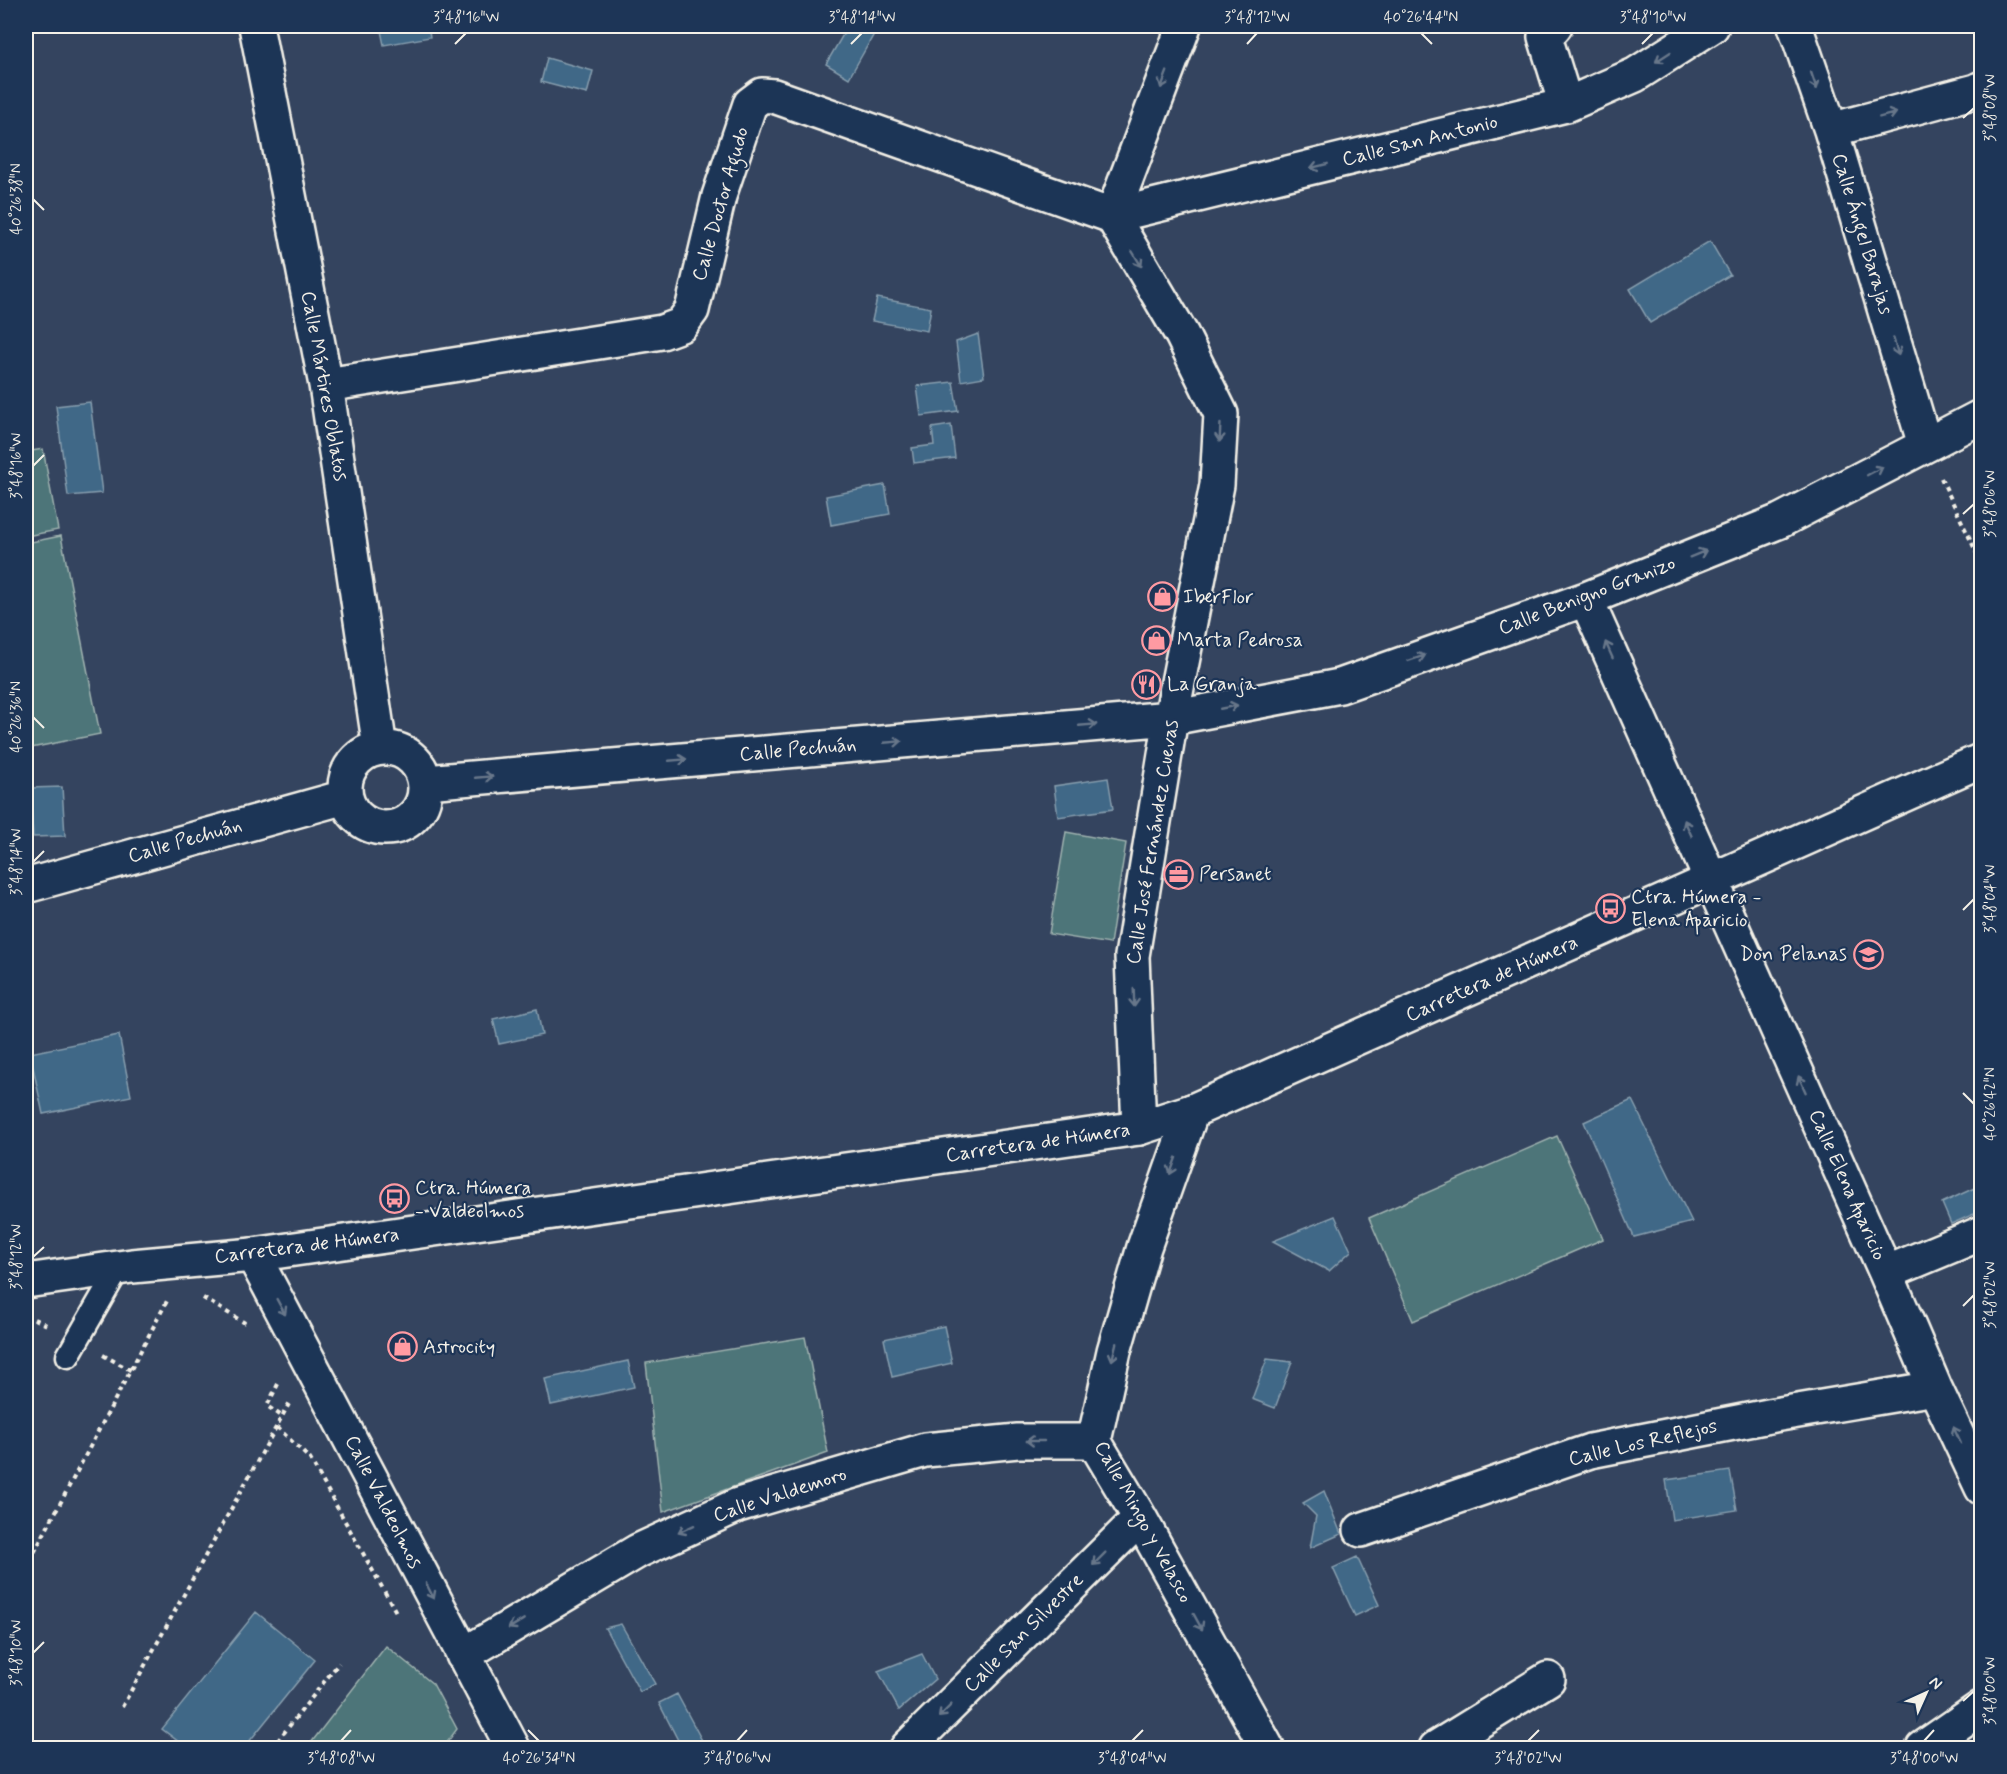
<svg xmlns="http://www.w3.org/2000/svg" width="2007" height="1774" font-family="Mynerve,sans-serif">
<rect width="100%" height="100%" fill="#34445f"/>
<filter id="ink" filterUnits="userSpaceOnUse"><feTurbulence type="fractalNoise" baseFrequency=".0167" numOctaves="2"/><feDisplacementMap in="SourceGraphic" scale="12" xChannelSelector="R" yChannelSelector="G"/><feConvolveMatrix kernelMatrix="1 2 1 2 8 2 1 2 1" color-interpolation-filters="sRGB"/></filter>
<g filter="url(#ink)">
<path fill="#4d7579" stroke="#a0b3b0" stroke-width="1.5" d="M43,449L58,530L26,536V452Z
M61,536L100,734L26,749V543Z
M1066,832L1126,843L1110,944L1049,934Z
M1557,1136L1603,1239L1413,1321L1369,1218Z
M805,1337L828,1453L663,1512L646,1363Z
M386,1646L433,1684L457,1729L443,1748H307Z"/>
<path fill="#3f6787" stroke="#879eae" stroke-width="1.5" d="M380,26H428L430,37L384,45Z
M848,26H859L874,34L849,78L826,64Z
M547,58L593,71L587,94L541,82Z
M1710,241L1730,275L1650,323L1630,289Z
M877,298L931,308L927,331L872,321Z
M978,334L984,377L961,381L956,342Z
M953,382L958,411L921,416L917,386Z
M90,402L102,493L68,496L56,406Z
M951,425L955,458L914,463L912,448L934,445L932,428Z
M885,485L890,514L831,525L826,496Z
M1108,778L1113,809L1058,817L1054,786Z
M62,787L65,836L33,837L30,788Z
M537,1009L542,1035L499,1044L493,1019Z
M119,1035L131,1096L43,1114L30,1053Z
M1632,1100L1692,1222L1634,1237L1584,1122Z
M1981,1185V1211L1951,1224L1942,1203Z
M1335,1216L1351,1251L1329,1271L1273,1241Z
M944,1326L952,1363L892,1377L884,1339Z
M1267,1359L1292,1362L1275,1408L1252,1399Z
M628,1361L634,1387L551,1405L545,1379Z
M1730,1471L1737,1510L1672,1520L1666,1480Z
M1324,1491L1341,1534L1310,1548L1316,1516L1303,1503Z
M1357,1557L1379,1605L1355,1616L1333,1568Z
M256,1612L315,1660L244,1748H187L162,1729Z
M621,1624L655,1684L640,1692L605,1628Z
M922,1654L935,1679L899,1710L878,1671Z
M677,1694L706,1748H682L659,1703Z"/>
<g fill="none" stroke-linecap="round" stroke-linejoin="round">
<defs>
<path id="lane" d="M68,1356L118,1269"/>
<path id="street" d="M256,26L326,385L380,748
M1555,26L1545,37L1566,105
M1795,26L1831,130L1925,445
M1831,130L1976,91L1982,88
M326,385L662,332L681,325L692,310L719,196L750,104L762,95L774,96L1112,216L1566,105L1635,75L1712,26
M1586,599L1886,1273L1935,1388L1982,1488
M345 788a40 40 0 1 1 80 0a40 40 0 1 1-80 0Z
M426,782L1171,718L1340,686L1586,599L1780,521L1982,416
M26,886L345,797
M1192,1111L1144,1247L1114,1351L1094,1441L1140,1518L1267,1748
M1139,1128L1132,956L1171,718L1217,485L1221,414L1182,335L1112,216L1184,26
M253,1255L513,1748
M1886,1273L1982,1233
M1361,1530L1590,1451L1774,1415L1935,1388
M463,1655L638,1551L738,1505L925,1450L1018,1441H1094
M907,1748L1140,1518
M1436,1748L1548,1679
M1923,1748L1982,1707"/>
<path id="secondary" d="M26,1281L132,1266L253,1255L1139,1128L1192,1111L1982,760"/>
</defs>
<use href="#lane" stroke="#f4f1e8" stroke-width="27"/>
<use href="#street" stroke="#f4f1e8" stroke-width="38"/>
<use href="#secondary" stroke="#f4f1e8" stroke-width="38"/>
<path stroke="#f4f1e8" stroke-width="4" stroke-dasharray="4.5 4.5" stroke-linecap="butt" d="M1941,478L1982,564
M203,1298L245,1323
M34,1319L49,1326
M103,1355L132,1371
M278,1384L267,1406L283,1417
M277,1427L310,1459L396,1612
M26,1568L167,1301
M122,1707L290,1402
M272,1748L339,1663"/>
<use href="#lane" stroke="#1d3557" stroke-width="22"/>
<use href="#street" stroke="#1d3557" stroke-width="33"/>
<use href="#secondary" stroke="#1d3557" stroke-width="33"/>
</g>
<defs><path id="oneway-shaft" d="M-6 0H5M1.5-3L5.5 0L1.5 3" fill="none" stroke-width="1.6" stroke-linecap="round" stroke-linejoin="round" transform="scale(1.5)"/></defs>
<g stroke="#68778a">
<use href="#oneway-shaft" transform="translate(1663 57) rotate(147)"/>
<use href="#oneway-shaft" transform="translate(1164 80) rotate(111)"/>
<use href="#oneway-shaft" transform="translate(1814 81) rotate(71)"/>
<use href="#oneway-shaft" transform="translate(1888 115) rotate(-15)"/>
<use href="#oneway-shaft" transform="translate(1319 166) rotate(166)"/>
<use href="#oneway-shaft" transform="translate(1137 259) rotate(59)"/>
<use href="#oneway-shaft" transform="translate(1896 347) rotate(73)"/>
<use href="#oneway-shaft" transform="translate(1220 433) rotate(93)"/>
<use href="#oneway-shaft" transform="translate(1875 471) rotate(-28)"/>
<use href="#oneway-shaft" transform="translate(1698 554) rotate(-22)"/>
<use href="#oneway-shaft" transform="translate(1609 650) rotate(-114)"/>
<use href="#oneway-shaft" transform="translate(1417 658) rotate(-19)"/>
<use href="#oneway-shaft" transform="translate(1229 707) rotate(-11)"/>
<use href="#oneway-shaft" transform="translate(1088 725) rotate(-5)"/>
<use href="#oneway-shaft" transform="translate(893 742) rotate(-5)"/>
<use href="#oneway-shaft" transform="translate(678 760) rotate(-5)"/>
<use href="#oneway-shaft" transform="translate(484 777) rotate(-5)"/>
<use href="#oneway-shaft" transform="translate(1688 828) rotate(-114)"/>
<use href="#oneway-shaft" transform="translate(1134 998) rotate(88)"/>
<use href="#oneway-shaft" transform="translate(1802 1084) rotate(-114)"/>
<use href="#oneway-shaft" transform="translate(1173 1166) rotate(110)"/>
<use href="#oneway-shaft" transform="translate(281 1307) rotate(61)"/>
<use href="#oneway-shaft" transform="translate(1114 1352) rotate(104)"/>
<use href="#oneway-shaft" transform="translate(1957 1435) rotate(-115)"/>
<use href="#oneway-shaft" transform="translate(1035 1441) rotate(-180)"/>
<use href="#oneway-shaft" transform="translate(686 1529) rotate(155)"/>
<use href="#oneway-shaft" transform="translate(1099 1559) rotate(135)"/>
<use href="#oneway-shaft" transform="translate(430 1591) rotate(63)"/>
<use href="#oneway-shaft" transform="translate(1198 1622) rotate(61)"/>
<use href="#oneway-shaft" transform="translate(516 1624) rotate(149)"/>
<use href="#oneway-shaft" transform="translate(945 1711) rotate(135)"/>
</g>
</g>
<path fill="none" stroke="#f4f1e8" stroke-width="2" d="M1421,33L1432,44M455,44L466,33M851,44L862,33M1247,44L1257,33M1642,44L1653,33M1963,118L1974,108M33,199L44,210M33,466L44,455M1963,514L1974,504M33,717L44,728M33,862L44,851M1963,910L1974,899M1963,1093L1974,1104M33,1257L44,1247M1963,1306L1974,1295M33,1653L44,1642M1963,1701L1974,1691M528,1730L539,1741M341,1741L351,1730M737,1741L747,1730M1132,1741L1143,1730M1528,1741L1539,1730M1924,1741L1934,1730"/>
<defs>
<symbol id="shop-ring" viewBox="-11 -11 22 22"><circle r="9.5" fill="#1d3557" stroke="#ff9aa2" stroke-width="1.5"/><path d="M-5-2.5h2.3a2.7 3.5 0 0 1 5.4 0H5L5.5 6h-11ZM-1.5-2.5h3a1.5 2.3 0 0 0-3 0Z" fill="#ff9aa2"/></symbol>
<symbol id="restaurant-ring" viewBox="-11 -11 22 22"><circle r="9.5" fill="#1d3557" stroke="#ff9aa2" stroke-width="1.5"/><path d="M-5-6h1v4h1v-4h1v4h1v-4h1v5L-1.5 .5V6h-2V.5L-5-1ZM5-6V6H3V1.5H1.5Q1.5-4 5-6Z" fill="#ff9aa2"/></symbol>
<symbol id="office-ring" viewBox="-11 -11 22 22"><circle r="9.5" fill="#1d3557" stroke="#ff9aa2" stroke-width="1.5"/><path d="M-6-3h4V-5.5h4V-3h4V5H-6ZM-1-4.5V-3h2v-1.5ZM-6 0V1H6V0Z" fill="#ff9aa2"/></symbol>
<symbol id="bus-ring" viewBox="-11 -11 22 22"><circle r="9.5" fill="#1d3557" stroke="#ff9aa2" stroke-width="1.5"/><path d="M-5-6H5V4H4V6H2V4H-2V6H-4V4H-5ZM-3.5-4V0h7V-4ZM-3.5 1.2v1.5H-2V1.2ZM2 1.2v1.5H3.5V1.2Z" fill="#ff9aa2"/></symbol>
<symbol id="school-ring" viewBox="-11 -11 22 22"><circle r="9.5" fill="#1d3557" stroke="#ff9aa2" stroke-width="1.5"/><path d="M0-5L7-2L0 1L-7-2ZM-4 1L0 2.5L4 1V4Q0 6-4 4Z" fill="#ff9aa2"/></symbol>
</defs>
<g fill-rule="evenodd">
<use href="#shop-ring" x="1146" y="580" width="33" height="33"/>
<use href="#shop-ring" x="1140" y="624" width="33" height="33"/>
<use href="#restaurant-ring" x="1130" y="668" width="33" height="33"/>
<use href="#office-ring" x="1162" y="858" width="33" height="33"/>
<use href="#bus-ring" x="1594" y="892" width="33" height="33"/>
<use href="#school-ring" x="1852" y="938" width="33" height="33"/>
<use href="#bus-ring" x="378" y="1182" width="33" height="33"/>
<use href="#shop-ring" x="386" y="1330" width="33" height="33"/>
</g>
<g text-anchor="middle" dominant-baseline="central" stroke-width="4.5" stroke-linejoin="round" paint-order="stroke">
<g font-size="20" fill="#f4f1e8" stroke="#1d3557">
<text transform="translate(1420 141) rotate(-14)">Calle San Antonio</text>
<text transform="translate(721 204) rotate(-74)">Calle Doctor Agudo</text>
<text transform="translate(1862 234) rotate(73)">Calle Ángel Barajas</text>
<text transform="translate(324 386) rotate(80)">Calle Mártires Oblatos</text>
<text transform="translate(1587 596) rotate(-21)">Calle Benigno Granizo</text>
<text transform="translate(798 750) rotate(-5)">Calle Pechuán</text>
<text transform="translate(185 841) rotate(-16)">Calle Pechuán</text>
<text transform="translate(1153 842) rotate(-81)">Calle José Fernández Cuevas</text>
<text transform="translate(1492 979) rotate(-24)">Carretera de Húmera</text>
<text transform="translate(1038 1143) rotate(-8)">Carretera de Húmera</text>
<text transform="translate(1847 1185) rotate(66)">Calle Elena Aparicio</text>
<text transform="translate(307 1246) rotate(-7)">Carretera de Húmera</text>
<text transform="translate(1643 1443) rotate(-13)">Calle Los Reflejos</text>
<text transform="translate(780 1495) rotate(-18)">Calle Valdemoro</text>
<text transform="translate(383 1502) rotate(63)">Calle Valdeolmos</text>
<text transform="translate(1143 1522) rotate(61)">Calle Mingo y Velasco</text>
<text transform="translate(1024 1633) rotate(-45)">Calle San Silvestre</text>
</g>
<g font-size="20" fill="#f4f1e8" stroke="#1d3557" text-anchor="start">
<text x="1183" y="597">IberFlor</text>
<text x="1177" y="640">Marta Pedrosa</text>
<text x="1167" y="684">La Granja</text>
<text x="1199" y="874">Persanet</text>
<text x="1631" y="897">Ctra. Húmera -<tspan x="1631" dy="23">Elena Aparicio</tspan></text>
<text x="1847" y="954" text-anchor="end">Don Pelanas</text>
<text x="415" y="1188">Ctra. Húmera<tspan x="415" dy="23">- Valdeolmos</tspan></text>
<text x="423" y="1347">Astrocity</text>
</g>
</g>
<rect width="2007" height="1774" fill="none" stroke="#1d3557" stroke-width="66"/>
<g transform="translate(1926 1693) rotate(45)" stroke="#1d3557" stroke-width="4.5" paint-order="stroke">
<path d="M0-4.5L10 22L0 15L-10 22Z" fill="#f4f1e8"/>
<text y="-9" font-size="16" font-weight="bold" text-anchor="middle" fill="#f4f1e8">N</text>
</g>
<rect x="33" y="33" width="1941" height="1708" fill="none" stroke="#f4f1e8" stroke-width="2"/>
<g font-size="15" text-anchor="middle" fill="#f4f1e8">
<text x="466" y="22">3°48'16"W</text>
<text x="862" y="22">3°48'14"W</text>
<text x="1257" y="22">3°48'12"W</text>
<text x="1421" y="22">40°26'44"N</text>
<text x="1653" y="22">3°48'10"W</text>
<text transform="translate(1990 108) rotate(-90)" y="5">3°48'08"W</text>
<text transform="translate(16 199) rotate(-90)" y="5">40°26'38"N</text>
<text transform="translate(16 466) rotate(-90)" y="5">3°48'16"W</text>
<text transform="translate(1990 504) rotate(-90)" y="5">3°48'06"W</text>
<text transform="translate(16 717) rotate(-90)" y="5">40°26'36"N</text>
<text transform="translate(16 862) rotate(-90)" y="5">3°48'14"W</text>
<text transform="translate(1990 899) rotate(-90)" y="5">3°48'04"W</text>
<text transform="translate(1990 1104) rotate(-90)" y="5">40°26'42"N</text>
<text transform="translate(16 1257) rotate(-90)" y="5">3°48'12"W</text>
<text transform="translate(1990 1295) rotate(-90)" y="5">3°48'02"W</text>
<text transform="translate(16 1653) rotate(-90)" y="5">3°48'10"W</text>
<text transform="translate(1990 1691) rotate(-90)" y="5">3°48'00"W</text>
<text x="341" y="1763">3°48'08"W</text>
<text x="539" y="1763">40°26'34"N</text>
<text x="737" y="1763">3°48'06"W</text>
<text x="1132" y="1763">3°48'04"W</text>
<text x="1528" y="1763">3°48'02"W</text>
<text x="1924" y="1763">3°48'00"W</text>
</g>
</svg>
